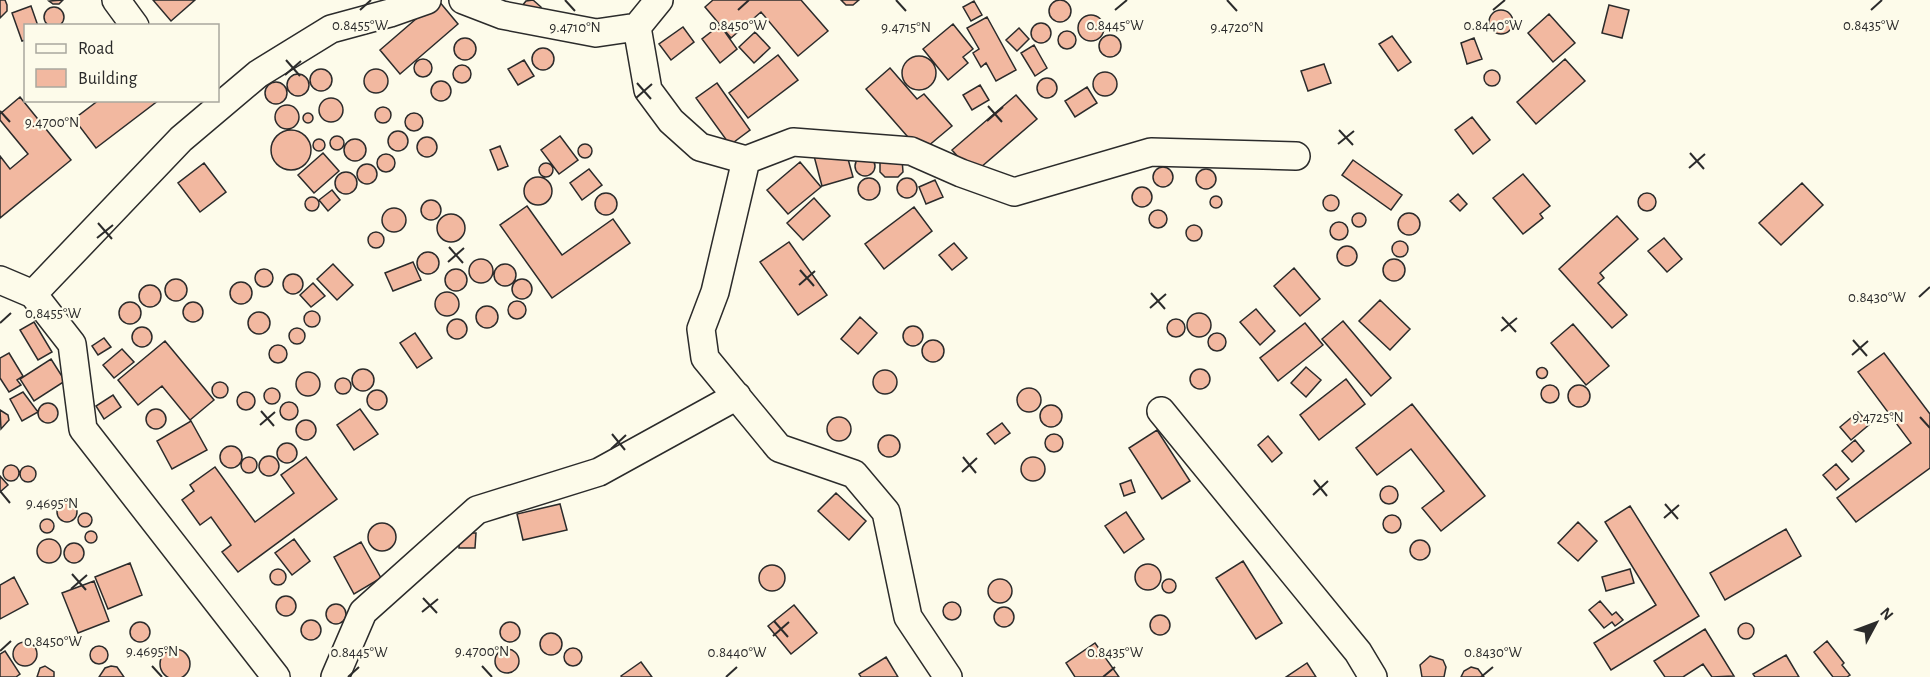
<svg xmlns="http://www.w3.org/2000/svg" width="1930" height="677" font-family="'Alegreya Sans',sans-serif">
<rect width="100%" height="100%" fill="#fdfbea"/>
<path fill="#f2b8a0" stroke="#2b2b2b" stroke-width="1.5" d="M0,0H5L7,5V11L0,18Z
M63,0L59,4H53L49,1Z
M153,0H195L171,21Z
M438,0L458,24L400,74L380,50Z
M533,0L541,7V13L522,6L526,1Z
M713,0H801L828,31L798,56L761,12L731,38L705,7Z
M859,0L853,5H846L841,0Z
M1049 11a11 11 0 1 1 22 0a11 11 0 1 1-22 0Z
M974,1L982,15L971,21L963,7Z
M1609,5L1629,10L1622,38L1602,33Z
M31,6L38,26H26V40L22,41L12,13Z
M44 17a10 10 0 1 1 20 0a10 10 0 1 1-20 0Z
M1489 22a12 12 0 1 1 24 0a12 12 0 1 1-24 0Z
M1549,14L1575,43L1553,62L1528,33Z
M1078 28a13 13 0 1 1 26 0a13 13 0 1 1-26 0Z
M987,17L1016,70L996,81L986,63L981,67L973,53L979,49L967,28Z
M1031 33a10 10 0 1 1 20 0a10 10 0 1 1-20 0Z
M953,24L973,49L963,57L968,63L948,80L923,49Z
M720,25L737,49L720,63L702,39Z
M683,27L694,42L671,60L659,44Z
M1019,28L1029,39L1017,51L1006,40Z
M1058 40a9 9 0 1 1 18 0a9 9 0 1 1-18 0Z
M755,32L770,48L754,63L739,47Z
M1099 46a11 11 0 1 1 22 0a11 11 0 1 1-22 0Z
M1392,36L1411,62L1398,71L1379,44Z
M1474,38L1482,59L1467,64L1461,43Z
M454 49a11 11 0 1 1 22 0a11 11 0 1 1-22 0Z
M1034,45L1047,68L1035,76L1021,53Z
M532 59a11 11 0 1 1 22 0a11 11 0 1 1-22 0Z
M778,55L798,80L748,118L729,93Z
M902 73a17 17 0 1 1 34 0a17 17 0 1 1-34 0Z
M414 68a9 9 0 1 1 18 0a9 9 0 1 1-18 0Z
M1565,59L1585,81L1536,124L1517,102Z
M524,60L534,76L518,85L508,69Z
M1324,64L1331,83L1308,91L1301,71Z
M453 74a9 9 0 1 1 18 0a9 9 0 1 1-18 0Z
M890,68L917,99L924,94L952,126L921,152L866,89Z
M364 81a12 12 0 1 1 24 0a12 12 0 1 1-24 0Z
M310 80a11 11 0 1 1 22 0a11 11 0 1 1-22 0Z
M1484 78a8 8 0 1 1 16 0a8 8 0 1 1-16 0Z
M1093 84a12 12 0 1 1 24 0a12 12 0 1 1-24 0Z
M287 85a11 11 0 1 1 22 0a11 11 0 1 1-22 0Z
M1037 88a10 10 0 1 1 20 0a10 10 0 1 1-20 0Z
M431 91a10 10 0 1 1 20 0a10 10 0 1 1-20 0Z
M265 93a11 11 0 1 1 22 0a11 11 0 1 1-22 0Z
M717,83L750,130L730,145L696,98Z
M980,85L989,100L972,110L963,95Z
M1087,87L1097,103L1075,117L1065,101Z
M1016,95L1037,119L973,174L952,150Z
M20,97L71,160L0,218V156L10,169L28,154L0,120V114Z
M319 110a12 12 0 1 1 24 0a12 12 0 1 1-24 0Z
M99,100H159L96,148L74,119Z
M275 117a12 12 0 1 1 24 0a12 12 0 1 1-24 0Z
M375 115a8 8 0 1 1 16 0a8 8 0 1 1-16 0Z
M303 118a5 5 0 1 1 10 0a5 5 0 1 1-10 0Z
M405 122a9 9 0 1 1 18 0a9 9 0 1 1-18 0Z
M1472,117L1490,140L1473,154L1455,130Z
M271 150a20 20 0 1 1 40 0a20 20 0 1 1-40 0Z
M388 141a10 10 0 1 1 20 0a10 10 0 1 1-20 0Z
M330 143a7 7 0 1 1 14 0a7 7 0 1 1-14 0Z
M560,136L578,160L559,174L541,150Z
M417 147a10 10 0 1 1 20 0a10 10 0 1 1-20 0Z
M344 150a11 11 0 1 1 22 0a11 11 0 1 1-22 0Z
M313 145a6 6 0 1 1 12 0a6 6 0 1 1-12 0Z
M578 151a7 7 0 1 1 14 0a7 7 0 1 1-14 0Z
M500,146L508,166L498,170L490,150Z
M845,148L853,177L822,186L814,156Z
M323,153L339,171L314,193L298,175Z
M377 163a9 9 0 1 1 18 0a9 9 0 1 1-18 0Z
M855 166a10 10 0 1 1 20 0a10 10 0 1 1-20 0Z
M880,159H902L903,172L898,177H885L880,172Z
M1353,160L1402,195L1391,210L1342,175Z
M800,162L821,187L788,214L767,190Z
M204,163L226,192L200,212L178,183Z
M539 170a7 7 0 1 1 14 0a7 7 0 1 1-14 0Z
M357 174a10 10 0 1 1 20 0a10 10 0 1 1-20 0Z
M1153 177a10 10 0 1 1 20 0a10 10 0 1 1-20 0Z
M589,169L602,185L582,200L570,183Z
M1196 179a10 10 0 1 1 20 0a10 10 0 1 1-20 0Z
M335 183a11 11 0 1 1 22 0a11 11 0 1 1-22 0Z
M1523,174L1550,206L1540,214L1543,218L1523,234L1493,198Z
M524 191a14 14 0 1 1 28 0a14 14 0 1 1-28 0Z
M858 189a11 11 0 1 1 22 0a11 11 0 1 1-22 0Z
M897 188a10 10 0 1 1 20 0a10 10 0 1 1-20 0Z
M935,180L943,197L926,204L919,187Z
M1802,183L1823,205L1781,245L1759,223Z
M1132 197a10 10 0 1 1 20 0a10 10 0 1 1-20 0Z
M332,190L340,200L328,211L319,200Z
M595 204a11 11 0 1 1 22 0a11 11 0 1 1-22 0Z
M1638 202a9 9 0 1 1 18 0a9 9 0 1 1-18 0Z
M1458,194L1467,204L1460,211L1450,201Z
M1323 203a8 8 0 1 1 16 0a8 8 0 1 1-16 0Z
M1210 202a6 6 0 1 1 12 0a6 6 0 1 1-12 0Z
M305 204a7 7 0 1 1 14 0a7 7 0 1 1-14 0Z
M814,198L830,216L803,240L787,223Z
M421 210a10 10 0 1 1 20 0a10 10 0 1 1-20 0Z
M527,206L562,255L613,219L630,243L552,298L500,225Z
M914,207L932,231L884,269L865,244Z
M382 220a12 12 0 1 1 24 0a12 12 0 1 1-24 0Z
M1149 219a9 9 0 1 1 18 0a9 9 0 1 1-18 0Z
M1398 224a11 11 0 1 1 22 0a11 11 0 1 1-22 0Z
M1352 220a7 7 0 1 1 14 0a7 7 0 1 1-14 0Z
M437 228a14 14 0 1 1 28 0a14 14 0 1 1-28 0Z
M1617,216L1638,239L1600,273L1604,278L1598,283L1627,315L1612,328L1559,269Z
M1330 231a9 9 0 1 1 18 0a9 9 0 1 1-18 0Z
M1186 233a8 8 0 1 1 16 0a8 8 0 1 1-16 0Z
M368 240a8 8 0 1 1 16 0a8 8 0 1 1-16 0Z
M1664,238L1682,259L1667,272L1648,251Z
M1392 249a8 8 0 1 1 16 0a8 8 0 1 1-16 0Z
M789,242L827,295L798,315L760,262Z
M954,243L967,258L952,270L939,255Z
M1337 256a10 10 0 1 1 20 0a10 10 0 1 1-20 0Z
M417 263a11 11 0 1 1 22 0a11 11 0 1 1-22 0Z
M469 271a12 12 0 1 1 24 0a12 12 0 1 1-24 0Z
M1383 270a11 11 0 1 1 22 0a11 11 0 1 1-22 0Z
M413,262L421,280L393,291L385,273Z
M333,264L353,285L337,300L317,279Z
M494 275a11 11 0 1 1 22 0a11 11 0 1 1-22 0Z
M1294,268L1320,299L1300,316L1274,286Z
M255 278a9 9 0 1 1 18 0a9 9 0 1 1-18 0Z
M445 280a11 11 0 1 1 22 0a11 11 0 1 1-22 0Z
M283 284a10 10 0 1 1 20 0a10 10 0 1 1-20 0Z
M165 290a11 11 0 1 1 22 0a11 11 0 1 1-22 0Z
M512 289a10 10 0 1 1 20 0a10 10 0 1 1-20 0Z
M230 293a11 11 0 1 1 22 0a11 11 0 1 1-22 0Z
M313,283L325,296L311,307L300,295Z
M139 296a11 11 0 1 1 22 0a11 11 0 1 1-22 0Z
M435 304a12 12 0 1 1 24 0a12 12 0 1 1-24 0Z
M1380,300L1410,329L1390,350L1359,321Z
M508 310a9 9 0 1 1 18 0a9 9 0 1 1-18 0Z
M183 312a10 10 0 1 1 20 0a10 10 0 1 1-20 0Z
M119 313a11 11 0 1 1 22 0a11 11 0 1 1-22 0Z
M476 317a11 11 0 1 1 22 0a11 11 0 1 1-22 0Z
M1256,309L1275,331L1260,345L1240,322Z
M304 319a8 8 0 1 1 16 0a8 8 0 1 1-16 0Z
M248 323a11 11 0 1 1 22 0a11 11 0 1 1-22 0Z
M1187 325a12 12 0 1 1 24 0a12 12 0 1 1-24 0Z
M860,317L877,333L858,354L841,339Z
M447 329a10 10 0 1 1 20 0a10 10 0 1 1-20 0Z
M1167 328a9 9 0 1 1 18 0a9 9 0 1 1-18 0Z
M1343,321L1391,378L1371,396L1322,339Z
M34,322L52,352L38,360L20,330Z
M1305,323L1323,345L1278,381L1260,358Z
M1573,324L1609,366L1586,385L1551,343Z
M903 336a10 10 0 1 1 20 0a10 10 0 1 1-20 0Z
M132 337a10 10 0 1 1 20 0a10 10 0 1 1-20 0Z
M289 336a8 8 0 1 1 16 0a8 8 0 1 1-16 0Z
M415,333L432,358L417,368L400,343Z
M1208 342a9 9 0 1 1 18 0a9 9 0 1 1-18 0Z
M104,338L111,347L98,355L92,346Z
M922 351a11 11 0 1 1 22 0a11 11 0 1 1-22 0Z
M165,341L214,400L190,420L162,386L138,405L118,380Z
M269 354a9 9 0 1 1 18 0a9 9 0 1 1-18 0Z
M122,349L134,362L114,378L103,365Z
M9,353L23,376L17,380L21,385L9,392L0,378V358Z
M1884,353L1930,414V468L1856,522L1837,498L1911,443L1858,372Z
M51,359L65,381L34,401L20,379Z
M1306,367L1321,380L1306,397L1291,383Z
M1536.5 373a5.5 5.5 0 1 1 11 0a5.5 5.5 0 1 1-11 0Z
M1190 379a10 10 0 1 1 20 0a10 10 0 1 1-20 0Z
M352 380a11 11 0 1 1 22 0a11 11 0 1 1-22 0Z
M873 382a12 12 0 1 1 24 0a12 12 0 1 1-24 0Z
M296 384a12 12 0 1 1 24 0a12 12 0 1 1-24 0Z
M335 386a8 8 0 1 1 16 0a8 8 0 1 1-16 0Z
M1346,379L1365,404L1319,440L1300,415Z
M212 390a8 8 0 1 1 16 0a8 8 0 1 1-16 0Z
M1541 394a9 9 0 1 1 18 0a9 9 0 1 1-18 0Z
M1568 396a11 11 0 1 1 22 0a11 11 0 1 1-22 0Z
M264 396a8 8 0 1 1 16 0a8 8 0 1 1-16 0Z
M1017 400a12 12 0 1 1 24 0a12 12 0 1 1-24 0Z
M367 400a10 10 0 1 1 20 0a10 10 0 1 1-20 0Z
M237 401a9 9 0 1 1 18 0a9 9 0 1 1-18 0Z
M23,392L38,412L22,421L10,399Z
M113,395L121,407L104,419L96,406Z
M280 411a9 9 0 1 1 18 0a9 9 0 1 1-18 0Z
M38 413a10 10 0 1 1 20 0a10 10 0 1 1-20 0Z
M1412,404L1485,496L1441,531L1422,508L1444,491L1411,449L1377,475L1356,448Z
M1040 416a11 11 0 1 1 22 0a11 11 0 1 1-22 0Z
M360,409L378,434L354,450L337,425Z
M146 419a10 10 0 1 1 20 0a10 10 0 1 1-20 0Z
M0,410L8,415L9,420L1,429Z
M1858,412L1870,424L1851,440L1840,427Z
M827 429a12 12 0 1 1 24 0a12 12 0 1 1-24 0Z
M296 430a10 10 0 1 1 20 0a10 10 0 1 1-20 0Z
M191,421L207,450L172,469L157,441Z
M1002,423L1010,433L995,444L987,434Z
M1157,430L1190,481L1162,499L1129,448Z
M1045 443a9 9 0 1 1 18 0a9 9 0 1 1-18 0Z
M878 446a11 11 0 1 1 22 0a11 11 0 1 1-22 0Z
M1268,436L1282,453L1272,462L1258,445Z
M1855,440L1864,451L1852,462L1842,451Z
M277 453a10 10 0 1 1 20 0a10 10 0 1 1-20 0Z
M220 457a11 11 0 1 1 22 0a11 11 0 1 1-22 0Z
M259 466a10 10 0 1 1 20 0a10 10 0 1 1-20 0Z
M241 465a8 8 0 1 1 16 0a8 8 0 1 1-16 0Z
M1021 469a12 12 0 1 1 24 0a12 12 0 1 1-24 0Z
M306,457L337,499L238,572L222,552L231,545L211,517L200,525L182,500L194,491L190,485L215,467L255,522L294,493L281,475Z
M1836,464L1849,479L1836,490L1823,475Z
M3 473a8 8 0 1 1 16 0a8 8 0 1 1-16 0Z
M20 474a8 8 0 1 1 16 0a8 8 0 1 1-16 0Z
M0,476L8,485L0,492Z
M1131,480L1135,492L1124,496L1120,484Z
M1380 495a9 9 0 1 1 18 0a9 9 0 1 1-18 0Z
M836,493L866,521L849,540L818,511Z
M57 512a10 10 0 1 1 20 0a10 10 0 1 1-20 0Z
M560,504L567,530L523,540L517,514Z
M1630,506L1699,616L1611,670L1594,643L1656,605L1605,522Z
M1126,512L1144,539L1124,553L1105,526Z
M78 520a7 7 0 1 1 14 0a7 7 0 1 1-14 0Z
M1383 524a9 9 0 1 1 18 0a9 9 0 1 1-18 0Z
M40 526a7 7 0 1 1 14 0a7 7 0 1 1-14 0Z
M1578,522L1597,541L1578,561L1558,543Z
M368 537a14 14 0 1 1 28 0a14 14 0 1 1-28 0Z
M1786,529L1801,556L1725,600L1710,573Z
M85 537a6 6 0 1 1 12 0a6 6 0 1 1-12 0Z
M459,533H476L475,548H459Z
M37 551a12 12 0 1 1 24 0a12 12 0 1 1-24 0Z
M294,539L310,561L292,575L275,553Z
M1410 550a10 10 0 1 1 20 0a10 10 0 1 1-20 0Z
M361,542L381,578L354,594L334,557Z
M64 553a10 10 0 1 1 20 0a10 10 0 1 1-20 0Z
M1243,561L1282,623L1256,639L1216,578Z
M130,563L142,595L108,609L95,577Z
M1135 577a13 13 0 1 1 26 0a13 13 0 1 1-26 0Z
M759 578a13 13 0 1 1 26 0a13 13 0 1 1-26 0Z
M1630,569L1634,583L1606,591L1602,577Z
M270 577a8 8 0 1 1 16 0a8 8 0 1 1-16 0Z
M14,577L28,604L0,619V585Z
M1162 586a7 7 0 1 1 14 0a7 7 0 1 1-14 0Z
M988 591a12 12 0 1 1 24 0a12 12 0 1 1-24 0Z
M94,581L109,621L78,633L62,593Z
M276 606a10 10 0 1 1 20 0a10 10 0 1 1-20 0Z
M1600,601L1612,615L1616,612L1623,620L1615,626L1612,622L1604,628L1589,610Z
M943 611a9 9 0 1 1 18 0a9 9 0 1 1-18 0Z
M326 614a10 10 0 1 1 20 0a10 10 0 1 1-20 0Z
M794,605L817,633L791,654L768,626Z
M994 617a10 10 0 1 1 20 0a10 10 0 1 1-20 0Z
M1150 625a10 10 0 1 1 20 0a10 10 0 1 1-20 0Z
M301 630a10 10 0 1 1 20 0a10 10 0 1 1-20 0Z
M500 632a10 10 0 1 1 20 0a10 10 0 1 1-20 0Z
M130 632a10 10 0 1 1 20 0a10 10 0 1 1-20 0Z
M1738 631a8 8 0 1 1 16 0a8 8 0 1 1-16 0Z
M1705,629L1734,676L1712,677L1703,664L1683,677H1665L1654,661Z
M540 644a11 11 0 1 1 22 0a11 11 0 1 1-22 0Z
M1827,641L1844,663L1842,665L1850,675L1847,677H1833L1814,652Z
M13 654a12 12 0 1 1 24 0a12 12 0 1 1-24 0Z
M1095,643L1119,677H1075L1066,663Z
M90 655a9 9 0 1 1 18 0a9 9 0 1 1-18 0Z
M564 657a9 9 0 1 1 18 0a9 9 0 1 1-18 0Z
M160 664a15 15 0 1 1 30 0a15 15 0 1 1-30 0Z
M495 661a12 12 0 1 1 24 0a12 12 0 1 1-24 0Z
M5,651L20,674L16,677H0V654Z
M1786,655L1799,677H1755L1753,674Z
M1430,656L1443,660L1446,667L1444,677H1422L1420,665Z
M886,657L898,677H861L859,674Z
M641,662L652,677H622L621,676Z
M1307,663L1316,677H1286Z
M45,666L54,672V677H37L40,668Z
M111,666L117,667L124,677H99L105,668Z
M1471,667L1478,669L1484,677H1461L1464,671Z"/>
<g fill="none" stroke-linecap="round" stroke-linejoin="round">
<defs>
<path id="minor" d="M116,0L135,26
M463,0L502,15L596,33L637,27L659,0
M637,27L648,90L671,121L700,147L746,160L793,142L911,151L961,173L1014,192L1151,152L1296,156
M746,160L715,292L701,329L705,358L779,448L854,474L886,512L908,617L948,677
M0,280L33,294L72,344L83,429L276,677
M33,294L181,139L258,74L331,29L390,13L427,0
M1161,411L1358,652L1373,677
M335,677L363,612L477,510L599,472L737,396"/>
</defs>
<use href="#minor" stroke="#2b2b2b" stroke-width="30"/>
<use href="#minor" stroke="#fdfbea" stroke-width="27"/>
</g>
<path fill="none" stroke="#2b2b2b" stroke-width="2" d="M565,0L575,11M896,0L906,11M1227,0L1237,11M360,10L371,0M738,10L749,0M1115,10L1127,0M1493,10L1505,0M1871,10L1882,0M286,60L300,76M285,75L301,61M637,83L651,99M636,98L652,84M988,106L1002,122M0,111L10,122M987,121L1003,107M1339,130L1353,145M1338,144L1354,131M1690,153L1704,169M1689,168L1705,154M98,223L112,239M97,238L113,225M449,247L463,263M448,262L464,248M800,270L814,286M799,285L815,271M1151,293L1165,309M1919,297L1930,287M1150,308L1166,294M1502,317L1516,332M0,323L11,313M1501,331L1517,318M1853,340L1867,356M1852,355L1868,341M261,411L274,426M1920,417L1930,428M260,425L275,412M612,434L625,450M611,449L626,435M963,457L976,473M962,472L977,458M1314,480L1327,496M0,491L10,503M1313,495L1328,481M1665,504L1678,519M1664,518L1679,505M72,574L86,590M71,589L87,575M423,598L437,613M422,612L438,599M774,621L788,637M773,636L789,622M0,651L11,641M152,666L162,677M482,666L492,677M348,677L359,667M726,677L737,667M1103,677L1115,667M1481,677L1493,667"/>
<g font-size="15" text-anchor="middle" fill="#2b2b2b" stroke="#fdfbea" stroke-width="4.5" stroke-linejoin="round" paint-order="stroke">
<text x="360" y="30">0.8455°W</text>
<text x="738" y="30">0.8450°W</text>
<text x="1115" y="30">0.8445°W</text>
<text x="1493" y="30">0.8440°W</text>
<text x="1871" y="30">0.8435°W</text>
<text x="906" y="32">9.4715°N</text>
<text x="575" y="32">9.4710°N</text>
<text x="1237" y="32">9.4720°N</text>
<text x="52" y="127">9.4700°N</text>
<text x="1877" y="302">0.8430°W</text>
<text x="53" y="318">0.8455°W</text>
<text x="1878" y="422">9.4725°N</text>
<text x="52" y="508">9.4695°N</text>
<text x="53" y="646">0.8450°W</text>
<text x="152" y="656">9.4695°N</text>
<text x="482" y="656">9.4700°N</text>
<text x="359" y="657">0.8445°W</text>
<text x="737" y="657">0.8440°W</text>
<text x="1115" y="657">0.8435°W</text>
<text x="1493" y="657">0.8430°W</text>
</g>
<rect x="24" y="24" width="195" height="78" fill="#fdfbea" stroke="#a9a89e" stroke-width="1.5"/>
<rect x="36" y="44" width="30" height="9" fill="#fdfbea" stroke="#a9a89e" stroke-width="1.5"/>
<text x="78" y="54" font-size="18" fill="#2b2b2b">Road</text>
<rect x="36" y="69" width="30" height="18" fill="#f2b8a0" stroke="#a9a89e" stroke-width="1.5"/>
<text x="78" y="84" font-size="18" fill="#2b2b2b">Building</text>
<g transform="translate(1876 623) rotate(49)" stroke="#fdfbea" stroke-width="4.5" paint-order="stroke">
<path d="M0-4.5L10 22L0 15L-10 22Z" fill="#2b2b2b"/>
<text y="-9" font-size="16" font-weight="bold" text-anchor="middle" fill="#2b2b2b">N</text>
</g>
</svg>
